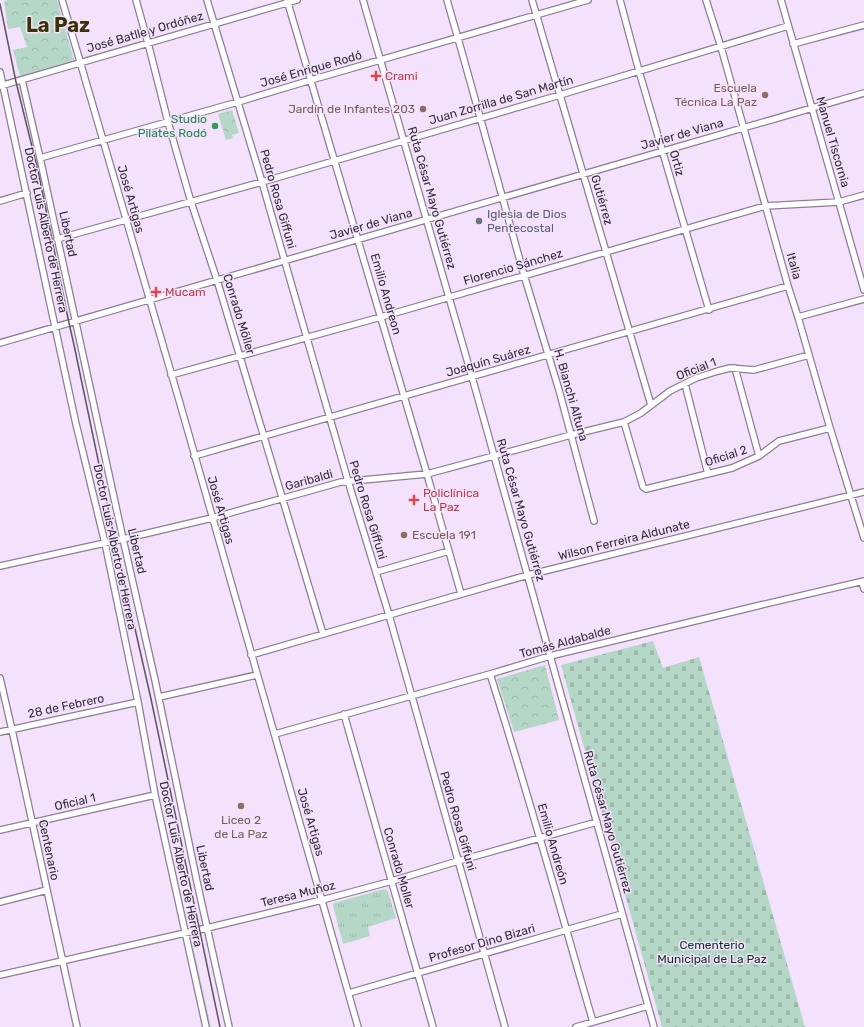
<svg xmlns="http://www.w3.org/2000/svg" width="864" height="1027" font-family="Rubik,sans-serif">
<defs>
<pattern id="grass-tufts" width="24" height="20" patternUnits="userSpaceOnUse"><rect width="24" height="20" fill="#b5d7c7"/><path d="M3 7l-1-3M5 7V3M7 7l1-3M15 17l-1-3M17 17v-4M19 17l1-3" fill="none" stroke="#9cb9ac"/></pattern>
<pattern id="forest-crowns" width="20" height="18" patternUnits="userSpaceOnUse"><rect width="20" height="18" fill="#b5d7c7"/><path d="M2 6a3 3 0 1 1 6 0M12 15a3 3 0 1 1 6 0" fill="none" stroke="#9cb9ac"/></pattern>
<pattern id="cemetery-stones" width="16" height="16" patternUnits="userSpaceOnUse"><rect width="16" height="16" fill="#b5d7c7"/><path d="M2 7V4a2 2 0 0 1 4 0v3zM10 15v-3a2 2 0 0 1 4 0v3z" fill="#9cb9ac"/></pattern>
</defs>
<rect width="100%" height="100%" fill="#f4e2fd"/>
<path fill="url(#grass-tufts)" d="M384,889L388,891L396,918L368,927L370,936L343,944L333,906L334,903Z
M191,947L193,949L195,955L211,1027H208Z"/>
<path fill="url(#forest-crowns)" d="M8,0H57L74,60L20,76L13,50L27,47L20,27L8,29L4,1Z
M232,110L239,133L232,135L233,138L226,140L218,114Z
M545,665L559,720L514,732L497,679Z"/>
<path fill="url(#cemetery-stones)" d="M653,641L663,668L699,657L805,1027H662L561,665Z"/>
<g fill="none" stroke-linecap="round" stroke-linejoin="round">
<defs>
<path id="minor" d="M62,0L179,400L358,1027
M136,0L148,43L168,122L191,202L217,280L323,634
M207,0L262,182L348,481L389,615L505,1027
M287,0L427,474L461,594
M363,0L472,377L654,1027
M447,0L463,56L524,275L559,390L594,521
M532,0L651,405
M620,0L639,71L709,310
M706,0L721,47L788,286L798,317L830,428L864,538
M781,0L864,290
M793,44L864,25
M0,72L76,424L105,543L138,702L155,795L206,1027
M22,80L40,158L123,539L155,680L197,882L229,1027
M0,86L297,0
M40,158L238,102L311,80L588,0
M0,201L27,193
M57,239L262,182L560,95L788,26
M798,317L864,299
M0,343L864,93
M735,368L759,456
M171,375L381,317L765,206L839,202L864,195
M685,384L708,474
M624,422L643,487L646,489L732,468L759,456L779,441L830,428
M194,456L788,286
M0,566L123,539L212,518L341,482L427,474L571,435L624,422L641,413L670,391L696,378L718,371L730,368L754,370L809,355
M376,572L449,551
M862,582L864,589
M251,655L389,615L528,575L864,492
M490,674C527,789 559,905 593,1022
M0,678L12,730L77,1027
M159,697L257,675
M344,714L433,1027
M0,732L138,702
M275,734L490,674L550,656L761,605L864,581
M0,830L155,795
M0,902L47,890
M0,975L207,928L322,900L392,881L458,861L597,822
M349,993L566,930L622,914
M576,1027L648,1006"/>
</defs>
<use href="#minor" stroke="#8d7d95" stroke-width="8"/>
<use href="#minor" stroke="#fff" stroke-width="5.5"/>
<path stroke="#5e5462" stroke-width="1.5" d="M0,4L16,82L38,171L69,323L74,345L115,541L151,699L220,1027"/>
</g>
<g fill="#e0444e" stroke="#f4e2fd" stroke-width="1.5">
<path d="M374 70h4v4h4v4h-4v4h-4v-4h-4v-4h4z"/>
<path d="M154 286h4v4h4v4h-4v4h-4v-4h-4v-4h4z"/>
<path d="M412 494h4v4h4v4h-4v4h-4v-4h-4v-4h4z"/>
</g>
<g fill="#8d6e63" stroke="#f4e2fd" stroke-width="1.5">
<circle cx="765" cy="95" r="4"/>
<circle cx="423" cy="109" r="4"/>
<circle cx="404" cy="535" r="4"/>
<circle cx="241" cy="806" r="4"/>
</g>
<circle fill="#2e9e5b" stroke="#f4e2fd" stroke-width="1.5" cx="215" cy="126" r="4"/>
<circle fill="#6b7280" stroke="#f4e2fd" stroke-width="1.5" cx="479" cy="221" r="4"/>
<g text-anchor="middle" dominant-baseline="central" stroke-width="3" stroke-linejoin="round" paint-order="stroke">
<g font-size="12" fill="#332c36" stroke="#f4e2fd">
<text transform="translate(145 32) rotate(-16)">José Batlle y Ordóñez</text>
<text transform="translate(311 69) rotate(-16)">José Enrique Rodó</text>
<text transform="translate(501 100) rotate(-16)">Juan Zorrilla de San Martín</text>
<text transform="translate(682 134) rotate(-16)">Javier de Viana</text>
<text transform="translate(833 142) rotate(74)">Manuel Tiscornia</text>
<text transform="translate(677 163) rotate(74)">Ortiz</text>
<text transform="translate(432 198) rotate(74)">Ruta César Mayo Gutiérrez</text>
<text transform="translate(131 199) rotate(74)">José Artigas</text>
<text transform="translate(278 199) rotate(74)">Pedro Rosa Giffuni</text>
<text transform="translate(602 200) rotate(74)">Gutiérrez</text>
<text transform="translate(371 224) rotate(-16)">Javier de Viana</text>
<text transform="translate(46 230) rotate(78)">Doctor Luis Alberto de Herrera</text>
<text transform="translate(68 234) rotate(78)">Libertad</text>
<text transform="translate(794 266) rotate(74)">Italia</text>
<text transform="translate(513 267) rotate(-16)">Florencio Sánchez</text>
<text transform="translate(386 294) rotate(74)">Emilio Andreon</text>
<text transform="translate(239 314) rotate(73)">Conrado Möller</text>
<text transform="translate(488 361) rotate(-16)">Joaquín Suárez</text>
<text transform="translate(696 369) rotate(-21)">Oficial 1</text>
<text transform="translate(571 395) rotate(74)">H. Bianchi Altuna</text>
<text transform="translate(726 456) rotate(-18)">Oficial 2</text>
<text transform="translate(309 480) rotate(-16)">Garibaldi</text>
<text transform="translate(221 510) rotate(74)">José Artigas</text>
<text transform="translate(368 510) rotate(73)">Pedro Rosa Giffuni</text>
<text transform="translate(521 510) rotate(74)">Ruta César Mayo Gutiérrez</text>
<text transform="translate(624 540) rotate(-14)">Wilson Ferreira Aldunate</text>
<text transform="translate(115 547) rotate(78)">Doctor Luis Alberto de Herrera</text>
<text transform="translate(137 551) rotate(77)">Libertad</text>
<text transform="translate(565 642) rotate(-15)">Tomás Aldabalde</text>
<text transform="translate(66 706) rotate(-12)">28 de Febrero</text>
<text transform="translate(75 802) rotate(-13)">Oficial 1</text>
<text transform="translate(458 821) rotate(74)">Pedro Rosa Giffuni</text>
<text transform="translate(311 822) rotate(74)">José Artigas</text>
<text transform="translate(608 822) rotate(74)">Ruta César Mayo Gutiérrez</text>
<text transform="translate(553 844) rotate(74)">Emilio Andreón</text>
<text transform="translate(49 850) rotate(78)">Centenario</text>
<text transform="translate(181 864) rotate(78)">Doctor Luis Alberto de Herrera</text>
<text transform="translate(205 868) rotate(78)">Libertad</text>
<text transform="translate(399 868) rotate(74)">Conrado Moller</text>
<text transform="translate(298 894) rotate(-14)">Teresa Muñoz</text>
<text transform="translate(482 943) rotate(-16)">Profesor Dino Bizari</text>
</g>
<g font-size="12" fill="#be3a42" stroke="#f4e2fd" text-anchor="start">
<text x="385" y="76">Crami</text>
<text x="165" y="292">Mucam</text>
<text x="423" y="493">Policlínica<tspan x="423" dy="14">La Paz</tspan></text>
</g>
<g font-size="12" fill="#785e54" stroke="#f4e2fd" text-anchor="end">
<text x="757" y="88">Escuela<tspan x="757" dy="14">Técnica La Paz</tspan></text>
<text x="415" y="109">Jardín de Infantes 203</text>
<text x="412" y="535" text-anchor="start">Escuela 191</text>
<text x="241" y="820" text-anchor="middle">Liceo 2<tspan x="241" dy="14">de La Paz</tspan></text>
</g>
<g font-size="12" fill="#27864d" stroke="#f4e2fd" text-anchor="end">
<text x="207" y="119">Studio<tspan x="207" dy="14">Pilates Rodó</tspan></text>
</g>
<g font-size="12" fill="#5b616d" stroke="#f4e2fd" text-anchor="start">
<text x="487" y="214">Iglesia de Dios<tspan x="487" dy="14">Pentecostal</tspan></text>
</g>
<g font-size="12" fill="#0a3123" stroke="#f4e2fd">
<text x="712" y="945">Cementerio<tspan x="712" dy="14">Municipal de La Paz</tspan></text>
</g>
<g font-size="20" font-weight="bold" fill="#3a3308" stroke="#f4e2fd">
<text x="58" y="25">La Paz</text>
</g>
</g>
</svg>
